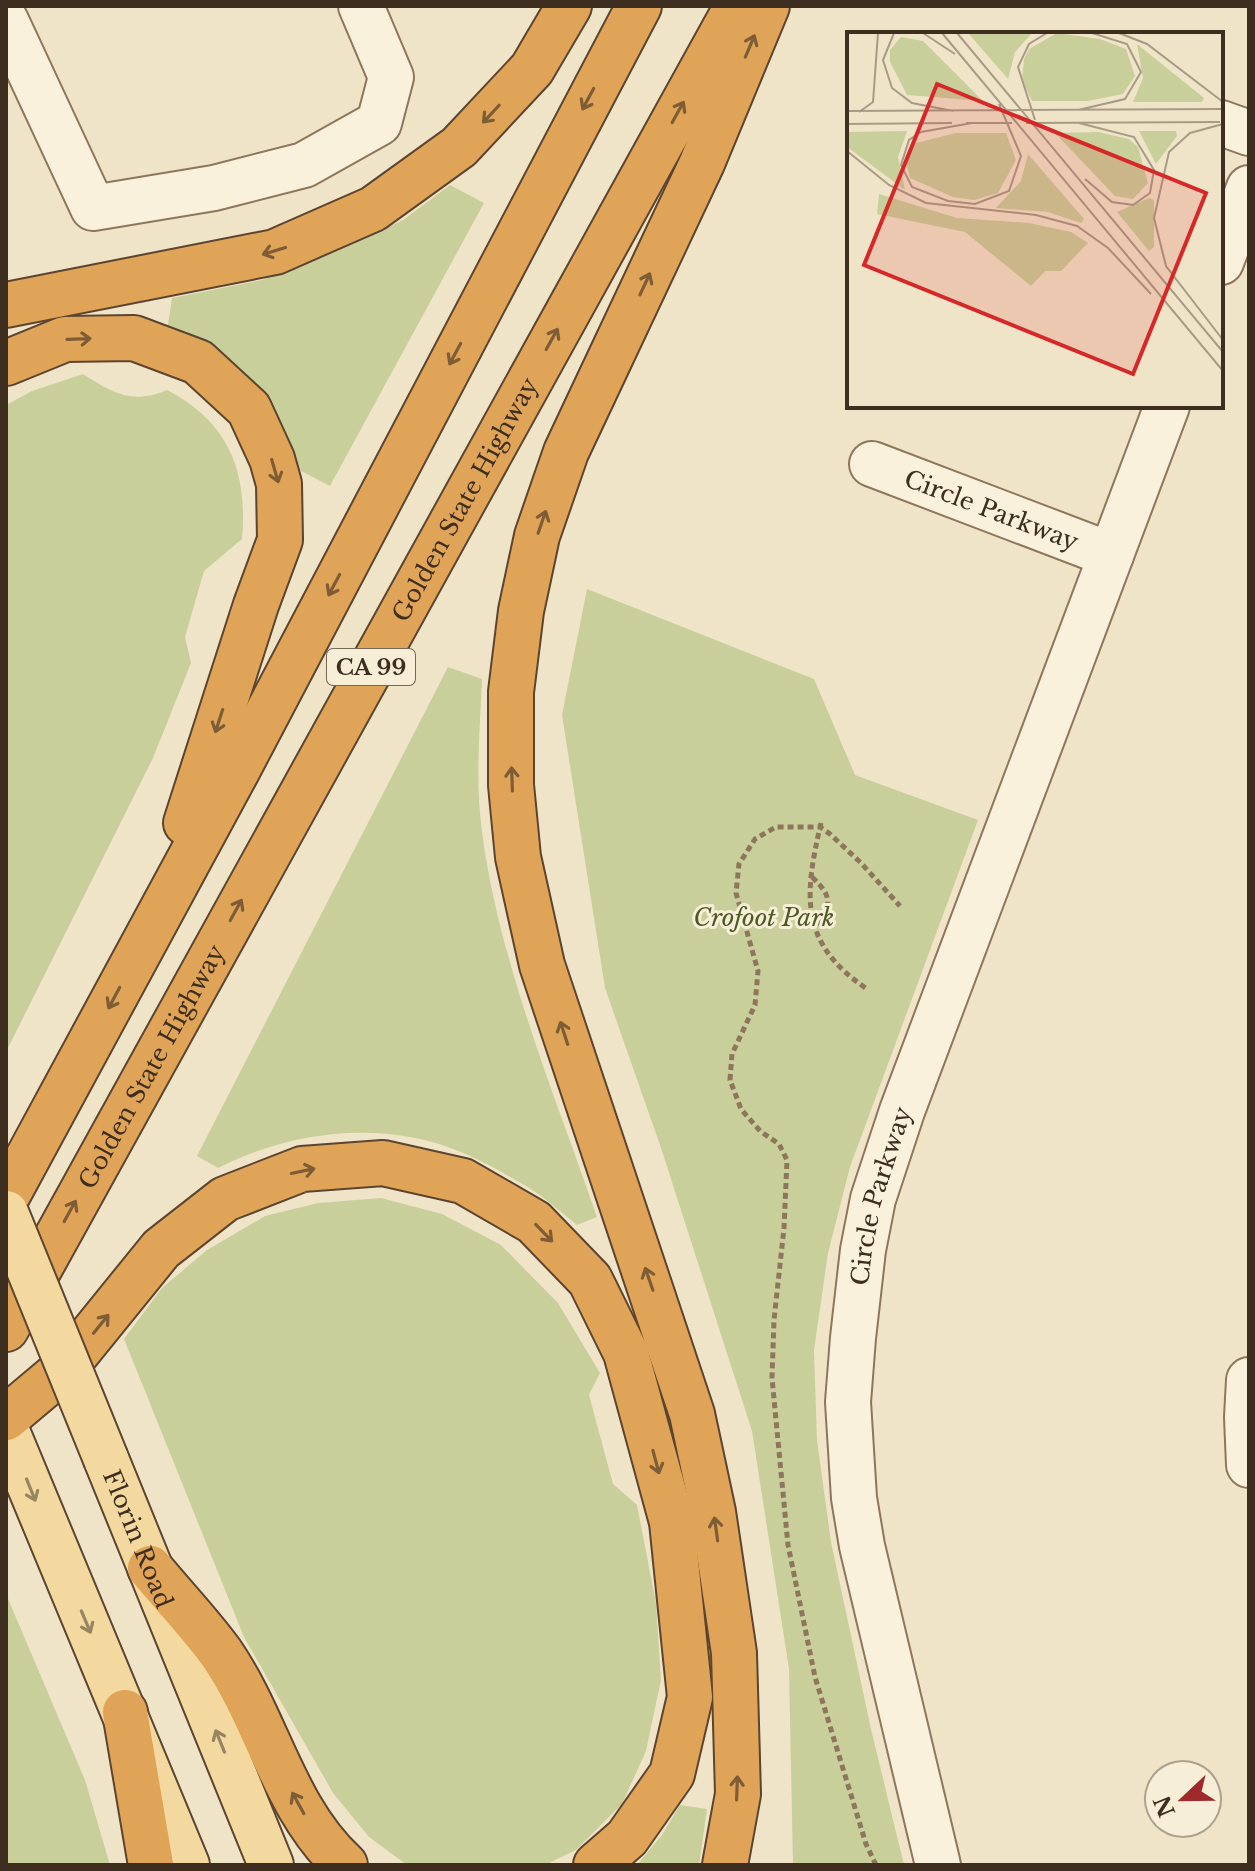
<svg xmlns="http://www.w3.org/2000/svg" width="1255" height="1871" font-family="'Libre Baskerville',serif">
<rect width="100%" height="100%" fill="#f0e4c8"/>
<path fill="#c9cf9b" d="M450,185L484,203L330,486L297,469L167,331L172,298L262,280L337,251L403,220Z
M83,374C113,393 132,405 167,390C229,422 248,472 242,539L204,571L185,637L191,663L153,758L8,1048L6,405L32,391Z
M587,589L814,679L855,775L978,820L850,1167L828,1253L814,1350L817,1440L831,1542L871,1729L904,1865H793L789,1669L752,1431L661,1148L605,988L562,715Z
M448,667L482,679C480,729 475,782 482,831C498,959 555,1095 597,1217L577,1225C558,1210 539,1192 517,1181C495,1168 469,1154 445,1146C370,1121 287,1133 218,1168L197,1156Z
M381,1198L442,1214L501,1245L558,1303L600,1373L589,1395L613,1484L637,1505L656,1603L661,1680L646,1751L622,1804L576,1850L545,1865H407L369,1837L333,1793L244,1637L124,1339L162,1288L207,1250L265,1216L318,1203Z
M6,1594L85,1780L110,1865H6Z
M680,1805L707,1809L699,1865H637L662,1835Z"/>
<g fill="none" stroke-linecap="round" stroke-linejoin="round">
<defs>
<g id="minor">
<path d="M6,21L93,208L214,188L304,165L379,123L391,77L361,6"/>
<path d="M1221,123L1249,133"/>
<path d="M1221,262L1249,188"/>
<path id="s1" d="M872,464L1111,555"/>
<path d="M1249,1380L1247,1417L1249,1465"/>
<path id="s2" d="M938,1865L862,1546L854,1498L848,1402L853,1338L863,1250L873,1199L902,1111L1167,406"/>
</g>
<g id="major">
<path d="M6,1429L187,1865"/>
<path id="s3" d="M106,1459L271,1865"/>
</g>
<g id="highway">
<path d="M6,305L275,252L373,209L459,147L532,69L569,6"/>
<path d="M6,363L65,339L134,338L198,362L249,409L272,459L279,484L280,540L256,605L186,823"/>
<path d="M6,1198L237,771L639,6"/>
<path id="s4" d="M6,1329L737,6"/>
<path d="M6,1418L63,1370L161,1249L225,1199L302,1169L383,1163L463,1181L534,1222L590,1280L626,1353L672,1522L690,1697L672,1774L627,1838L596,1865"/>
<path d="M150,1568C173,1596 200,1624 221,1653C268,1721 283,1808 345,1865"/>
<path d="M125,1712L151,1865"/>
<path d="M725,1865L738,1794L734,1653L713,1512L692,1414L542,965L518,857L511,785V692L521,611L537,536L566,452L702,163L767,6"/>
</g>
</defs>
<use href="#minor" stroke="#8d765c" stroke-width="48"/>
<use href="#major" stroke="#5b4430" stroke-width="48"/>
<use href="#highway" stroke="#5b4430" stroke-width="48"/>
<path stroke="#8d765c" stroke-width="5" stroke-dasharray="6 4" stroke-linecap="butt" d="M821,823C804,896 799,943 867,989
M812,877C833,897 832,905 815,927
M876,1865L866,1844L815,1677L788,1545L772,1378L774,1320L784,1228L787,1160L779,1144L760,1131L741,1109L730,1080L732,1054L755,1005L758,971L736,893L739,864L755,839L776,827H820L830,834L861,863L900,906"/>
<use href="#minor" stroke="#faf1dc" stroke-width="44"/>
<use href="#major" stroke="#f3d9a0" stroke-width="44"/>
<use href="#highway" stroke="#e0a458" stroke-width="44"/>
<defs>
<path id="major-bridge" d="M6,1213L106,1459"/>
</defs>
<use href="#major-bridge" stroke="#5b4430" stroke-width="48" stroke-linecap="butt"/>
<use href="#major-bridge" stroke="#f3d9a0" stroke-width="44"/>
</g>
<defs><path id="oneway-shaft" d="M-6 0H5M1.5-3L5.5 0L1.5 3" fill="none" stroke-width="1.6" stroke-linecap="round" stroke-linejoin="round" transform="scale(2)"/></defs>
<g stroke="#7e5d36">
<use href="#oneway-shaft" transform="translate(750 46) rotate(-67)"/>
<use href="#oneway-shaft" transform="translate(588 99) rotate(118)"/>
<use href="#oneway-shaft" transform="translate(678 112) rotate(-61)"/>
<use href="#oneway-shaft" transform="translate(491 114) rotate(133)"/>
<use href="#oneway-shaft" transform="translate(274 251) rotate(163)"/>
<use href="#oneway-shaft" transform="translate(645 284) rotate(-65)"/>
<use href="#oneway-shaft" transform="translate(79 339) rotate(-2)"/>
<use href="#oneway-shaft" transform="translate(552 339) rotate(-61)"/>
<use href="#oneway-shaft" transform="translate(455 354) rotate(118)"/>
<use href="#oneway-shaft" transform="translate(275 471) rotate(74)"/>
<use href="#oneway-shaft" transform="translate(542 522) rotate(-71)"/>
<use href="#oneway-shaft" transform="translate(334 585) rotate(118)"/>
<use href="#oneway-shaft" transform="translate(219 721) rotate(108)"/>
<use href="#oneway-shaft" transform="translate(512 779) rotate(-92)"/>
<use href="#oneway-shaft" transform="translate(236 910) rotate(-61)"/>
<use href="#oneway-shaft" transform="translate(114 998) rotate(118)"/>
<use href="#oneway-shaft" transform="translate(564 1033) rotate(-108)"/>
<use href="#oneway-shaft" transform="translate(303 1171) rotate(-12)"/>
<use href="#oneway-shaft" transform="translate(70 1211) rotate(-61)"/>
<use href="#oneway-shaft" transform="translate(544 1233) rotate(46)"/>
<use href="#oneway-shaft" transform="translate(649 1279) rotate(-109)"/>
<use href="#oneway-shaft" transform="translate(101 1324) rotate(-51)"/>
<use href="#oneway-shaft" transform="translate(656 1462) rotate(75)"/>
<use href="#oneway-shaft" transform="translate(716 1529) rotate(-98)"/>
<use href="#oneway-shaft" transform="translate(737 1788) rotate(-88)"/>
<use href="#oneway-shaft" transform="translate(298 1803) rotate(-119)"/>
</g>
<g stroke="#988460">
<use href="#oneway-shaft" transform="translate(31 1490) rotate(68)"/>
<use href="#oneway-shaft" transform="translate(86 1622) rotate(67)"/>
<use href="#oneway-shaft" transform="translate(220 1741) rotate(-112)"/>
</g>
<g text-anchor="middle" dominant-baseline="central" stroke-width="6" stroke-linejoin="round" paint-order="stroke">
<rect fill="#f7eed8" stroke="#756857" stroke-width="2" x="327" y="649" width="88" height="36" rx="6"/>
<g font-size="22" font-weight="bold" fill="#3d2e20">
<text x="371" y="667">CA 99</text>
</g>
<g font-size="24" fill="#3d2e20" stroke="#f7eed8">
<text stroke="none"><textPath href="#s4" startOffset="948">Golden State Highway</textPath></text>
<text stroke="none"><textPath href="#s1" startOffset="128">Circle Parkway</textPath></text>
<text stroke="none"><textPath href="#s4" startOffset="300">Golden State Highway</textPath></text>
<text stroke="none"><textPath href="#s2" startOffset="682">Circle Parkway</textPath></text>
<text stroke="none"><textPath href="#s3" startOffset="86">Florin Road</textPath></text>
</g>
<g font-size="24" font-style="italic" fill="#4d5a26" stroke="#f7eed8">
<text x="764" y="917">Crofoot Park</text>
</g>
</g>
<g transform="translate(847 32)">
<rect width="376" height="376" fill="#f0e4c8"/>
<path d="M121,1H185L168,20L161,47ZM210,1L253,7L279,17L288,44L276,62L241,69H185L175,48L177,27L182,17ZM54,5L76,9L136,69L60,63L43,30V18ZM290,12L357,66L355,70H286L296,46ZM60,99L51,125L58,158L0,115V100ZM292,99H329L330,104L309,132ZM251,100L282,107L291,115L301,151L286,167L268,164L208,101ZM109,101H159L169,128L151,161L127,168L106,165L63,146L59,128L65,112ZM181,122L237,187L234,191L201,180L149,176L174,149ZM32,162L110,186L182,191L224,200L241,211L214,239H198L184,254L118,200L30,182ZM302,166L307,168V215L302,219L270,180Z" fill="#c9cf9b"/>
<path fill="none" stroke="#a89b85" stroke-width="2" d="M47,1L36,28L45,56L65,71L106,79M76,1L108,22M95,1L376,339M110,1L376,320M272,1L300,12L376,70M231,78L278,67L294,40L280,12L245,1M0,79L376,77M12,80L26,70L31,1M188,88L171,35L182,12L200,1M119,91H165M125,91L74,100L62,108L54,133L65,155L101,169L128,172L162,159L174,124L152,72M179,91L373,90M232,91L287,105L307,138L303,161L286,173L265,170L238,147M0,92L105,91M376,92L343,101L322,120L307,186L319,234L376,308M0,119L42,153L79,171L189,183L230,194L261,216L304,262"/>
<path fill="#d62828" fill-opacity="0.15" stroke="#d62828" stroke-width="4" d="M90,52L359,161L286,342L17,233Z"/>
<rect width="376" height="376" fill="none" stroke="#3d2e20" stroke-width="4"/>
</g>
<rect width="1255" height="1871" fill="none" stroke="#3d2e20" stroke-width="16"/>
<g transform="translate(1183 1799) rotate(248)"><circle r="38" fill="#f7eed8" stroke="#ada18e" stroke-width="2"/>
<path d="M0-6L14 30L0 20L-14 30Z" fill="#9e2a2b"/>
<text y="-12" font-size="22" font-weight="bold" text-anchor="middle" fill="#3d2e20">N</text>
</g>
</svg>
